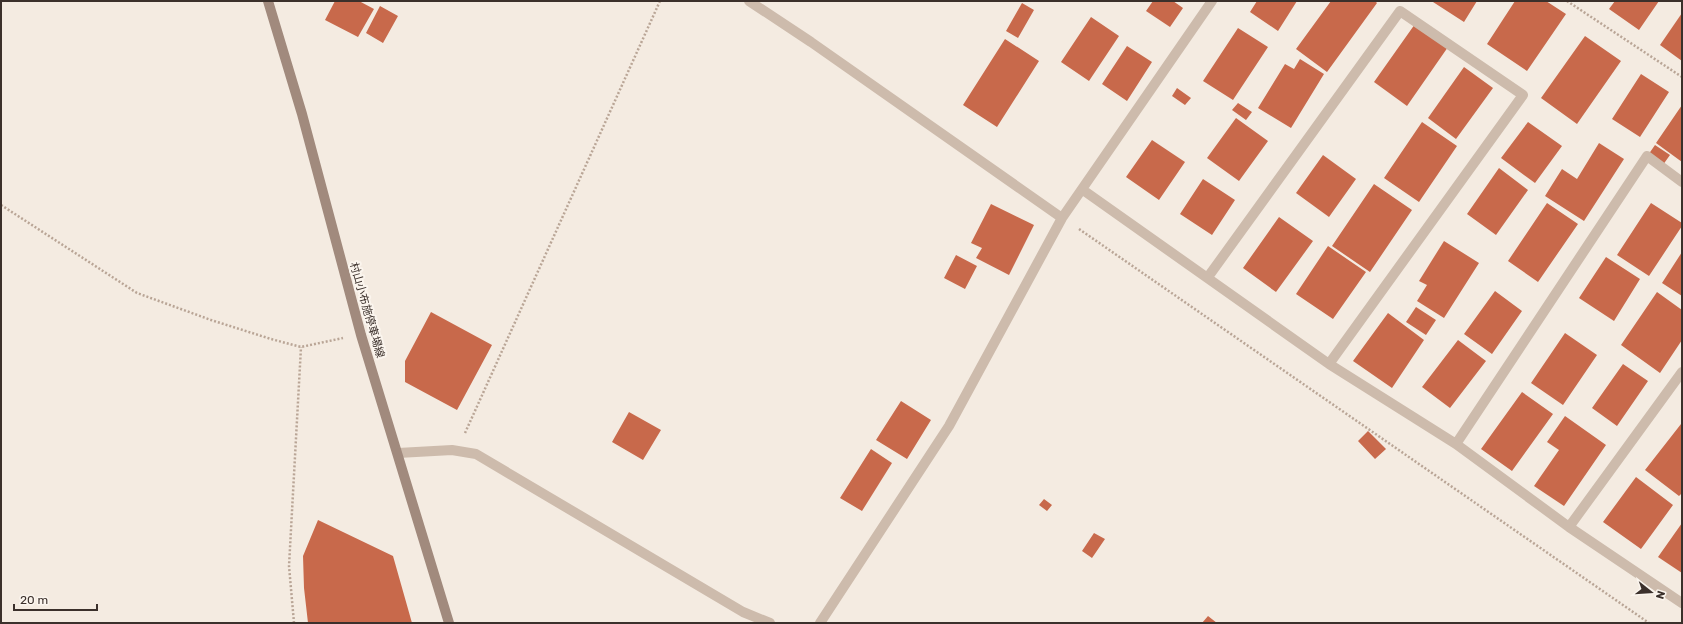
<svg xmlns="http://www.w3.org/2000/svg" width="1683" height="624" font-family="Rubik,'Noto Sans JP',sans-serif">
<rect width="100%" height="100%" fill="#f4ebe1"/>
<path fill="#c8694b" d="M335,1H359L374,9L358,37L325,20Z
M1153,1H1173L1183,8L1170,27L1146,11Z
M1257,1H1297L1278,31L1250,12Z
M1331,1H1375L1377,3L1327,72L1296,49Z
M1434,1H1477L1464,22L1433,2Z
M1515,1H1546L1566,14L1527,71L1487,44Z
M1615,1H1659L1639,30L1609,9Z
M1022,3L1034,10L1018,38L1006,31Z
M380,6L398,16L383,43L366,33Z
M1682,13V61L1660,45Z
M1091,17L1119,36L1089,81L1061,62Z
M1415,24L1448,47L1407,106L1374,82Z
M1238,28L1268,47L1233,100L1203,81Z
M1585,36L1621,61L1577,124L1541,98Z
M1005,39L1039,61L997,127L963,105Z
M1127,46L1152,62L1127,101L1102,84Z
M1300,59L1324,74L1291,128L1258,108L1285,64L1294,69Z
M1464,67L1493,88L1456,139L1428,118Z
M1641,74L1669,92L1640,137L1612,119Z
M1177,88L1191,98L1185,105L1172,96Z
M1238,103L1252,112L1246,120L1232,110Z
M1682,105V162L1656,143Z
M1236,118L1268,141L1239,181L1207,158Z
M1422,122L1457,146L1419,202L1384,178Z
M1528,122L1562,146L1535,183L1501,158Z
M1152,140L1185,162L1159,200L1126,177Z
M1599,143L1624,159L1584,221L1545,196L1562,169L1577,179Z
M1655,145L1670,155L1660,169L1646,158Z
M1323,155L1356,179L1329,217L1296,193Z
M1499,168L1528,190L1496,235L1467,214Z
M1203,179L1235,200L1212,235L1180,214Z
M1374,184L1412,210L1370,272L1332,246Z
M1547,203L1578,224L1538,282L1508,261Z
M1651,203L1682,223V226L1649,276L1617,255Z
M991,204L1034,225L1009,275L976,258L982,248L971,243Z
M1279,217L1313,241L1276,292L1243,268Z
M1444,241L1479,263L1444,318L1417,301L1427,285L1419,281Z
M1328,246L1366,272L1333,319L1296,294Z
M1682,252V296L1662,283Z
M956,255L977,266L965,289L944,278Z
M1606,257L1640,279L1614,321L1579,298Z
M1495,291L1522,311L1492,354L1464,334Z
M1657,292L1682,310V340L1660,373L1621,345Z
M1416,307L1436,320L1426,335L1406,322Z
M431,312L492,345L457,410L405,382V361Z
M1388,313L1424,340L1392,388L1353,361Z
M1565,333L1597,355L1563,405L1531,383Z
M1458,340L1486,361L1450,408L1422,387Z
M1623,364L1648,381L1617,426L1592,408Z
M1522,392L1553,414L1512,471L1481,449Z
M901,401L931,420L907,459L876,440Z
M629,412L661,430L643,460L612,442Z
M1565,416L1606,445L1564,506L1534,486L1559,450L1547,442Z
M1681,424L1682,493L1679,496L1645,470Z
M1368,431L1386,449L1375,459L1358,441Z
M871,449L892,463L862,511L840,498Z
M1636,477L1673,505L1641,549L1603,522Z
M1044,499L1052,505L1047,511L1039,505Z
M318,520L393,556L412,623H308L304,588L303,556Z
M1682,523V573L1658,557Z
M1094,533L1105,539L1092,558L1082,551Z
M1208,616L1217,623H1202Z"/>
<g fill="none" stroke-linecap="round" stroke-linejoin="round">
<path stroke="#b9a596" stroke-width="2.5" stroke-dasharray="2 2" stroke-linecap="butt" d="M1567,1L1682,77
M1,205L137,293L211,320L271,339L301,347L343,338
M1079,229L1649,623
M465,433L660,1
M294,623L289,566L301,347"/>
<path stroke="#cdbbac" stroke-width="10" d="M749,1L811,42L1062,218
M1083,190L1329,364L1456,444L1569,527L1682,603
M1208,277L1400,11L1523,95L1329,364
M1456,444L1647,156L1682,182
M398,453L452,450L476,454L743,612L770,623
M1569,527L1682,372
M820,623L949,426L1062,218L1212,1"/>
<path stroke="#a18a7d" stroke-width="10" d="M268,1L302,114L361,335L449,623"/>
</g>
<g text-anchor="middle" dominant-baseline="central" stroke-width="4" stroke-linejoin="round" paint-order="stroke">
<g font-size="11" fill="#3b302b" stroke="#fbf5ee">
<text transform="translate(367 310) rotate(74)">村山小布施停車場線</text>
</g>
</g>
<rect width="1683" height="624" fill="none" stroke="#3b302b" stroke-width="4"/>
<g transform="translate(1651 592) rotate(107)" stroke="#fbf5ee" stroke-width="3" paint-order="stroke">
<path d="M0-3L7 15L0 10L-7 15Z" fill="#3b302b"/>
<text y="-6" font-size="11" font-weight="bold" text-anchor="middle" fill="#3b302b">N</text>
</g>
<path d="M14 604v6h83v-6" fill="none" stroke="#3b302b" stroke-width="2"/>
<text x="20" y="604" font-size="12" fill="#3b302b" stroke="#fbf5ee" stroke-width="3" paint-order="stroke">20 m</text>
</svg>
